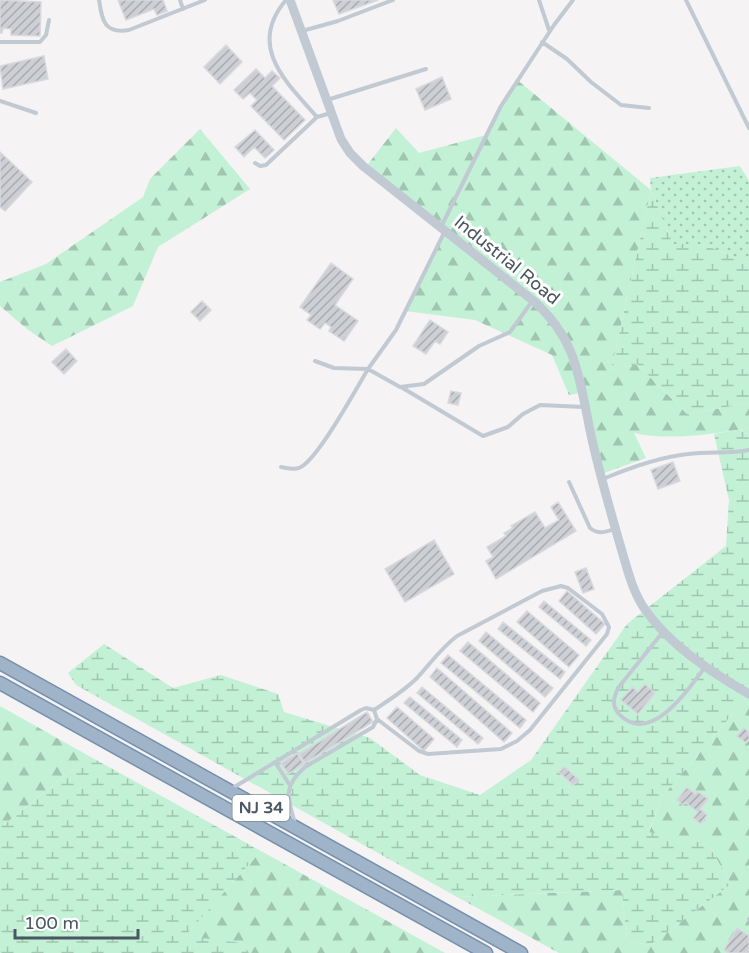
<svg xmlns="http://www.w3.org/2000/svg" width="749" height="953" font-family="'Varela Round',sans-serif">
<defs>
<pattern id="grass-dots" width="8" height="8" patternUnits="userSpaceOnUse" patternTransform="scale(1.5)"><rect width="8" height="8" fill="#c3f1d5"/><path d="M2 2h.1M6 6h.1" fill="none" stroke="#a0c6b0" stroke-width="1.8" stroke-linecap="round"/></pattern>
<pattern id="forest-firs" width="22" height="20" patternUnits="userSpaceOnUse" patternTransform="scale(1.5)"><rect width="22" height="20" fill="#c3f1d5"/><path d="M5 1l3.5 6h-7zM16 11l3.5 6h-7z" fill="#a0c6b0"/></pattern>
<pattern id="wetland-marsh" width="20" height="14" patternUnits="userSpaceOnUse" patternTransform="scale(1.5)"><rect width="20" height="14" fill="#c3f1d5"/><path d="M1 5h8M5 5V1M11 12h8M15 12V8" fill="none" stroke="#a0c6b0"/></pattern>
<pattern id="building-hatch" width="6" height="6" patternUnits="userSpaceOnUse" patternTransform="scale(1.5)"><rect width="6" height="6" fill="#cdcfd5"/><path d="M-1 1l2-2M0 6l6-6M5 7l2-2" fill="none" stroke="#a8abb0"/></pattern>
</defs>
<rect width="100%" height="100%" fill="#f5f3f3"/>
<path fill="url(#grass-dots)" d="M740,166L749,181V263L702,244H673L651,190L650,178Z"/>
<path fill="url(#forest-firs)" d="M516,79L651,190L611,370L637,364L687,414L749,403V428C714,434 669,441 634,433L646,458L604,473L586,392L569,395L552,355L475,320L405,311L446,232L365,168L396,128L419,153L486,135Z
M200,129L250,189L158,247L133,306L52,346L27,329L0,306V282L46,264L143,197L150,179Z
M749,692V953H559L457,897L622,890L627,941L650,945L731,884L708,844L649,833L661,798L742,703Z
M0,706L89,756L5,824H0Z
M261,851L445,953H249L243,943L184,937Z"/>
<path fill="url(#wetland-marsh)" d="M651,190L673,244H702L749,263V403L687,414L637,364L611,370Z
M749,428V692L742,703L661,798L649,832L708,844L731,884L650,945L627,941L622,890L457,897L76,685L68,673L104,644L173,688L221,675L278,694L284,712L370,738L420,775L480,795L531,760L627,624L726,546L729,500L714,434Z
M89,756L261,851L185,936L243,943L249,953H0V824H5Z"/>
<path fill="url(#building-hatch)" stroke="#d7d9de" stroke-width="1.5" d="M0,0L41,2L40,36L11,35V29L3,28L2,33H0Z
M118,0H163L167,11L157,15L154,9L126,20Z
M333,0H378L339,14Z
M226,45L242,62L220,84L204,67Z
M44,56L48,79L3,89L0,66Z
M256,69L265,78L272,71L280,78L272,86L305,120L284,140L251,106L257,100L250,93L243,99L234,90Z
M442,77L451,99L425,110L416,89Z
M255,130L274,150L265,158L254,147L244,157L235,147Z
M0,152L32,182L5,211L0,207Z
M331,263L353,279L335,305L358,321L344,341L329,331L331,327L325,323L320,329L307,320L311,315L300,307Z
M202,301L211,310L200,321L191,312Z
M430,320L448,332L440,344L435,341L426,354L413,346Z
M66,349L77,361L64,374L52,362Z
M451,391L461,393L458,405L448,403Z
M673,462L680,481L658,489L651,470Z
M558,502L576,531L496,579L486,561L493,557L487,547L506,536L504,533L513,528L511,526L535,512L545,528L559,520L551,507Z
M434,540L454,574L405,602L385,569Z
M586,568L594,589L583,593L575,572Z
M567,591L605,624L596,634L559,601Z
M544,601L591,640L586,646L539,607Z
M527,611L579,655L569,667L517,622Z
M503,622L565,672L560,679L498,629Z
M486,632L553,688L545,697L479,641Z
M468,642L540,703L533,712L460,651Z
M448,655L526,720L520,728L441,663Z
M437,668L512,733L504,742L430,677Z
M645,684L655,693L638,714L621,700L632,687L638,692Z
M422,687L483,738L478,744L417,693Z
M410,697L462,740L457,747L404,703Z
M397,707L434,739L424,751L387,718Z
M367,712L373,722L305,763L299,754Z
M744,728L749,732V740L746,743L737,736Z
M297,753L304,764L288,774L281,763Z
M565,767L579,780L573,785L559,772Z
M687,787L695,794L697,791L708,799L700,809L707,815L701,824L693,818L698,812L685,802L683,805L677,800Z
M737,928L749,936V953H729L724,950Z"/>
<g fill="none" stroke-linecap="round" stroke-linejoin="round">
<defs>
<path id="trunk" d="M0,663L521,953
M0,683L486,953"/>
</defs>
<use href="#trunk" stroke="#7690ad" stroke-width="15"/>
<path stroke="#c1cad2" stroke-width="4" d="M99,0C102,20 104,34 129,30L205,0
M180,0L183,9
M286,0C247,46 285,81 317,117L331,113
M539,0L549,30
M686,0L749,128
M302,31L338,21L393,0
M0,42H40L46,35L49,20
M542,42L567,59L591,82L621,105L649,108
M327,100L426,69
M0,101L36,113
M255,163L260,166L266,165L317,117
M441,227L501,106L554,25L573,0
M315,361L334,368L368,369L396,330L445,231
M401,387L483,436L508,427L523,414L540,405L584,407
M281,467C287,468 293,470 299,468C317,461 356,389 368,369L400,387L424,384L479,346L510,332L533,300
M603,479C629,468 660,457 688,454C709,451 729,454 749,450
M569,482L590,528C599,535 605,532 615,529
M662,633L618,688C614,697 611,705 619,714C650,747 689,689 705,667
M275,762L289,784
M231,789L361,710L366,708L374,710C389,700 404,691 417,678C430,664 441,648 457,636L542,591L561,586L568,588L602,614L609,627L607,634L530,730L517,741L501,749L428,754L419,751L377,719L374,710
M295,824C288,798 282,787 305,767L373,727L377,719
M749,919V920"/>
<path stroke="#c1cad2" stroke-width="9" d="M290,0L341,139L350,153L363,166L535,302C574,338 578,371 588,420C596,463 609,506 621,548C627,568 632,590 644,608C669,645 711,672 749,694"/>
<use href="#trunk" stroke="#9fb4c9" stroke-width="12"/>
</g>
<g text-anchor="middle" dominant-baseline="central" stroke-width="6" stroke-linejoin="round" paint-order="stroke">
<rect fill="#fff" stroke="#808990" stroke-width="1.5" x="232.5" y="795" width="57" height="26" rx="4.5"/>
<g font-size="16" font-weight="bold" fill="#4a5661">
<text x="261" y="808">NJ 34</text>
</g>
<g font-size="18" fill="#4a5661" stroke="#fff">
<text transform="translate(507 260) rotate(39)">Industrial Road</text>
</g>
</g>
<path d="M15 929v9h123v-9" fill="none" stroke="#4a5661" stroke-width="3"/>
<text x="24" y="929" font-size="18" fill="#4a5661" stroke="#ffffff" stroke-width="4.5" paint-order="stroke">100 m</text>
</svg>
